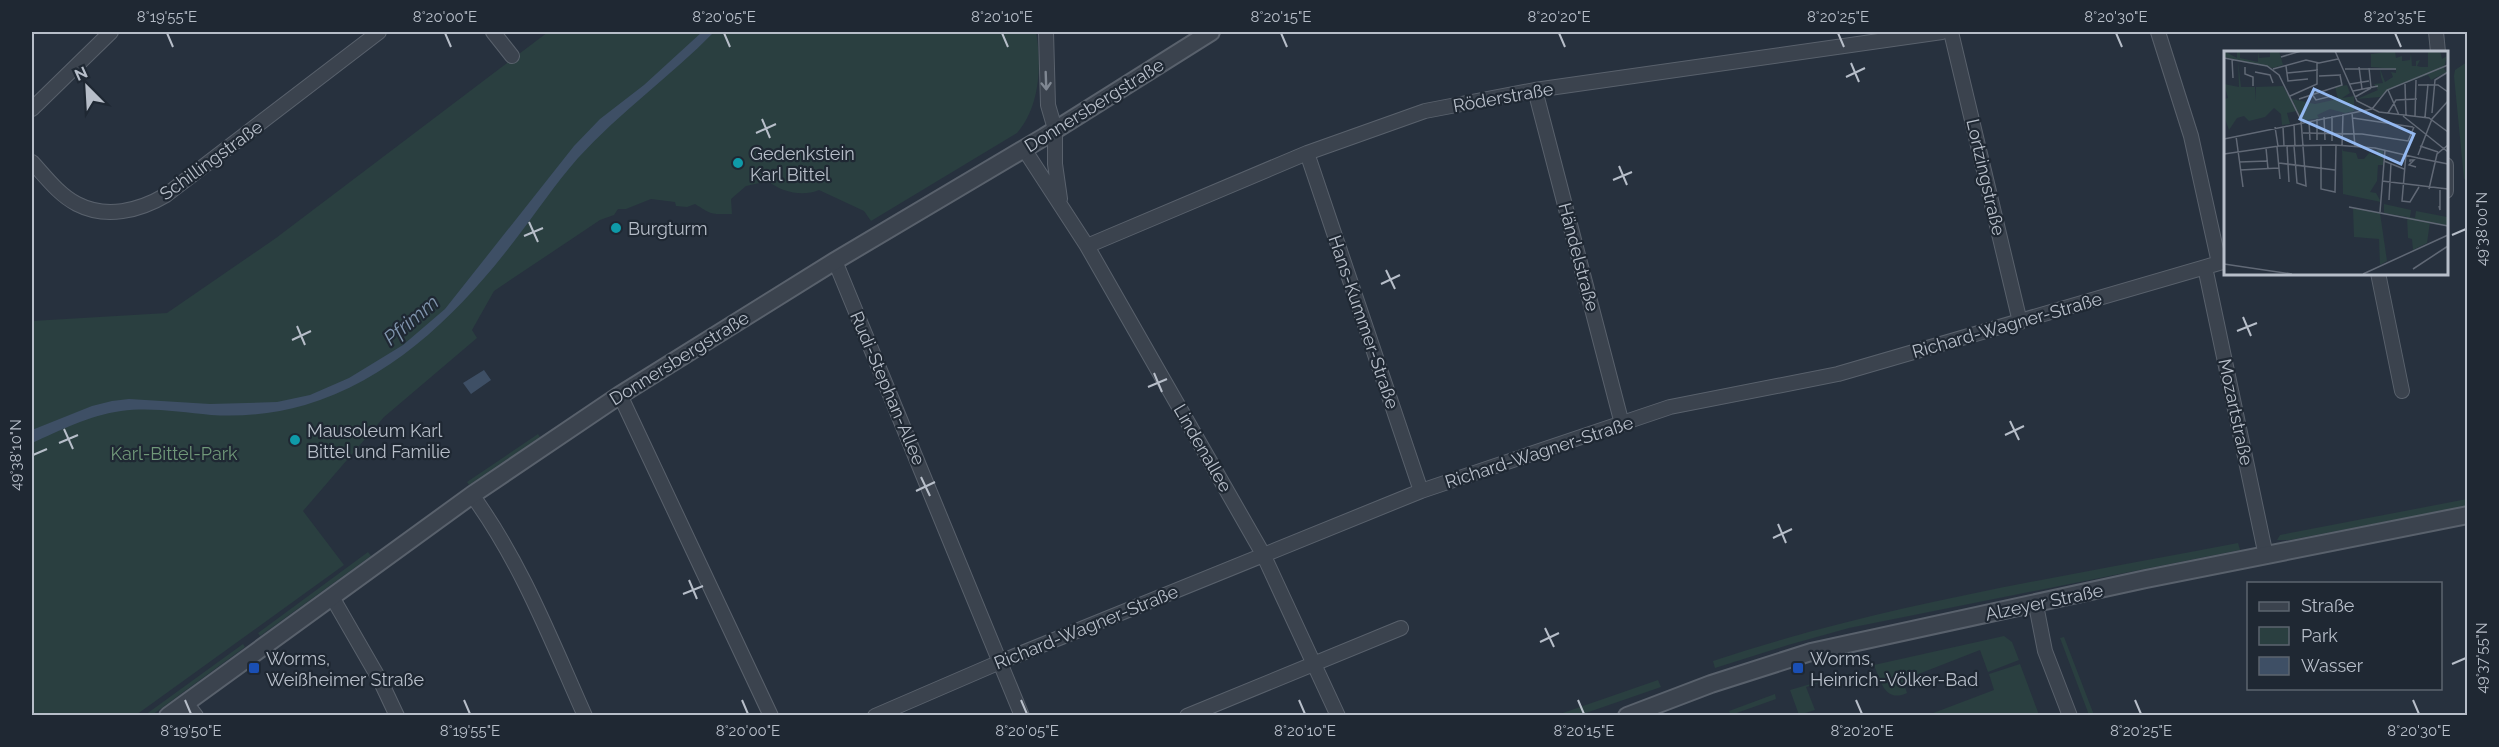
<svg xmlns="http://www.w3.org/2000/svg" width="2499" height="747" font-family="Raleway,sans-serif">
<rect width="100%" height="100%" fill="#27313e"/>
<path fill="#2a3f40" d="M548,32H1036C1042,65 1040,107 1017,133L871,221L864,211L819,190C803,197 781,192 768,181L746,186L731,199L732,214C709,214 713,215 695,204L687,207L676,206L675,202L651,199L626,209H618L614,215L600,220L494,291L472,330L477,338L384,417L303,511L344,565L136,715L32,716V321L167,313L276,238Z
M2467,62L2468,178L2464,179L2454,76L2455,70Z
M538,434L540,437L469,485L467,482Z
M2467,499V506L2290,540H2277L2280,535Z
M2238,543L2240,550L1849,628L1788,645L1715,668L1713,661C1884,604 2062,577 2238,543Z
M368,552L371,556L260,636L258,633Z
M2004,636L2012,642L2019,660L1988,672L1980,650L1903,680L1907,693C1885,703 1881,682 1874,665Z
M2064,637L2094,715H2089L2060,638Z
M243,644L245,647L152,715H145Z
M2020,664L2039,715H1928L1994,690L1989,674Z
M1859,670L1806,687L1815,710L1799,715L1790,690Z
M1658,680L1661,687L1580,715H1557Z
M1775,694L1776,699L1731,715L1729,711Z"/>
<path fill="#3e4f65" d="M702,32H714C671,76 620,112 578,158C555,184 536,213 515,240C460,312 393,379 305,405C275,414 242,417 211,415C181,412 150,407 121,411C90,415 59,431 32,443V430L92,406L112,401L129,399L210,404L277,402L310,395L349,378L403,345L445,309L574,146L600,119L644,85Z
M484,370L491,380L471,394L463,383Z"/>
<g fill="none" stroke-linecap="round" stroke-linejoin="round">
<defs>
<path id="minor" d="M493,32L512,56
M1046,32L1048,105L1055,129V164L1060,199
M1951,32L2020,322
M2158,32L2191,136L2219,263
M2436,32L2438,52
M1535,90L1622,424
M32,109L111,32
M1024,149L1087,246L1263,554L1338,716
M1307,153L1421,491
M32,162C45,176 59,195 77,204C106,219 139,211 166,195L379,32
M2446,165V191
M1087,246L1307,153L1425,111L1535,90L1942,32
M835,261L1022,716
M2205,267L2266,556
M2378,273L2402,391
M620,395L771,716
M472,495C521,562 551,640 585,716
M332,597L381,682L397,716
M2036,605L2045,651L2070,716
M186,703L196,716
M875,716L1000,662L1421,491L1670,407L1838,374L2226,261
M1187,716L1401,628"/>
<path id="tertiary" d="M168,716L472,495L620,395L835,261L1044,137L1211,32
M1627,716L1711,684L1811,652L2146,579L2468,515"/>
</defs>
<use href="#minor" stroke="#59616c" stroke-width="16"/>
<use href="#tertiary" stroke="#59616c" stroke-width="20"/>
<use href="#minor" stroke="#3b434e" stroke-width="14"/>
<use href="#tertiary" stroke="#3b434e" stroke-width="16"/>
</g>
<defs><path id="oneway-shaft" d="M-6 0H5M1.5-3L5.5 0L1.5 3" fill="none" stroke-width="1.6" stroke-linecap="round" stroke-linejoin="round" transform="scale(1.5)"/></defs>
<use stroke="#7f8792" href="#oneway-shaft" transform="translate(1046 81) rotate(88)"/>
<path fill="none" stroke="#b7bec9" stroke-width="2" d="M167,33L173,47M445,33L451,47M724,33L730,47M1002,33L1008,47M1281,33L1287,47M1559,33L1565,47M1838,33L1844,47M2116,33L2122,47M2395,33L2401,47M1851,63L1859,82M1846,77L1865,68M762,119L770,138M756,133L776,124M1619,166L1627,185M1613,180L1632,172M529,222L538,242M2452,235L2466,229M524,236L543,228M1386,270L1395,289M1381,284L1400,275M2243,317L2251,336M297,326L305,345M2237,331L2257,323M292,340L311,331M1154,373L1162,392M1148,387L1167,379M2010,421L2019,440M64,429L73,449M2005,435L2024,426M59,443L78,435M33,455L47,449M921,477L930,496M916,491L935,482M1778,524L1786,543M1773,538L1792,529M689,580L697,599M683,594L703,586M1545,628L1554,647M1540,642L1559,633M2452,664L2466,658M185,700L191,714M464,700L470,714M742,700L748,714M1021,700L1027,714M1299,700L1305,714M1578,700L1584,714M1856,700L1862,714M2135,700L2141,714M2413,700L2419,714"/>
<g fill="#0f9aa8" stroke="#1f2833" stroke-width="2">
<circle cx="738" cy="163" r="6"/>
<circle cx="616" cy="228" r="6"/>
<circle cx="295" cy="440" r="6"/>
</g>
<g fill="#1a4fb4" stroke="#1f2833" stroke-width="2">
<rect x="248" y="662" width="12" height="12" rx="3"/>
<rect x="1792" y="662" width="12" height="12" rx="3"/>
</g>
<g text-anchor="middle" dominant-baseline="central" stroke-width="4.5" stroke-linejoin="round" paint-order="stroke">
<g font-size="18" fill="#b7bec9" stroke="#1f2833">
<text transform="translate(1503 97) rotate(-10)">Röderstraße</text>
<text transform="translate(1094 105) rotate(-32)">Donnersbergstraße</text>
<text transform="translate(211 160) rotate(-36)">Schillingstraße</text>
<text transform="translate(1986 177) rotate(77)">Lortzingstraße</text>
<text transform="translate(1579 257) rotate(75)">Händelstraße</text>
<text transform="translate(1364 322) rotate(71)">Hans-Kummer-Straße</text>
<text transform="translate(2007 325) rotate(-16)">Richard-Wagner-Straße</text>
<text transform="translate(679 358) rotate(-32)">Donnersbergstraße</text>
<text transform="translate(888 388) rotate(67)">Rudi-Stephan-Allee</text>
<text transform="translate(2236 412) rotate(78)">Mozartstraße</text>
<text transform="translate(1203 448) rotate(60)">Lindenallee</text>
<text transform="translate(1539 452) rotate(-18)">Richard-Wagner-Straße</text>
<text transform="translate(2044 602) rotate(-12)">Alzeyer Straße</text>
<text transform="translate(1086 627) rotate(-22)">Richard-Wagner-Straße</text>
</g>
<g font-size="18" fill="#b7bec9" stroke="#1f2833" text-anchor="start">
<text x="750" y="153">Gedenkstein<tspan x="750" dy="21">Karl Bittel</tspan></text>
<text x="628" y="228">Burgturm</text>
<text x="307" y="430">Mausoleum Karl<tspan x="307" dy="21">Bittel und Familie</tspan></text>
<text x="266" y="658">Worms,<tspan x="266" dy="21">Weißheimer Straße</tspan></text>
<text x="1810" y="658">Worms,<tspan x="1810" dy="21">Heinrich-Völker-Bad</tspan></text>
</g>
<g font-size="18" fill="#709879" stroke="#1f2833">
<text x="174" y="453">Karl-Bittel-Park</text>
</g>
<g font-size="20" font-style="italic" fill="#8195ae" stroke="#1f2833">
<text transform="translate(411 320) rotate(-40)">Pfrimm</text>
</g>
</g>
<g transform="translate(2224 51)">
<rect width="224" height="224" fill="#27313e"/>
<path d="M0,0L13,7V0L25,1H16V7L34,11V0L35,7L46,6V0H55L59,14L49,17L0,6ZM171,0L172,7L178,5V10L186,9L187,2L188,15H192V10L196,9L193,15L197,16H204V0H216L218,8L223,5L220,0L223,4L220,18L223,21L207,29L204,24L165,38L156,46L133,48L154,39L150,33L159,32L157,26L156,18L161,31L169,26L167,21L172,22V18L147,16V3ZM14,10L17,36H31V50L32,36L59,35L73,60L63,62L66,73L58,74L57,63L50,57L41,66L25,70L20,65L13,67L5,79L0,65V48L4,47L0,33L15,36ZM123,34L126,42L118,47L130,45V60L121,62L106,58L93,64L95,67L78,70L68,48L91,53L114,48L111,36ZM118,96L119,100L132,102L134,108H140L145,102L153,105V98L159,100L160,137L159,114H154L153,130L146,141L152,142L157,151L119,143ZM160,153L187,159L186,166L191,167L192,160L223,166V175L206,171L203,192L189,199L188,188L184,187L183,166L160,162ZM129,157L156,162L163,210L156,214L155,188L130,186Z" fill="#2a3f40"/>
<path fill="none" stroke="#616976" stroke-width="1.5" d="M111,0L133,50L155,61L205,67L224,81M57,6L77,0M0,7L43,15L55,24L77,69L82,135L73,132L70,95M8,8L9,27M62,15L64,30L84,28M21,16V23L29,26V35M135,16L138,38M145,17L147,36M49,18L82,9L95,12L114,8M121,18H172M31,21L46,24L49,32M63,22L94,19M95,25L117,24M126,33L145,30M181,33L182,65M194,34H214L224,41M164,39L175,64M129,40L154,35M88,43L92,49L108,45M66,45L93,33V12M131,46L147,37M75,48L118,34L116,24M148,58L163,39L224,14M128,62L131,95M164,62L172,49L193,48M208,62L211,29L224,21M108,65V90M179,65L224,101M191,65L192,29M100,66L101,89M201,66L204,33M129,67L189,76M93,68V89M85,70L86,89M70,73L71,95M51,76L54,95M59,76L60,95M79,82L138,83L184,90L190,76M12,85L19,136M0,88L148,58M97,94V138L111,141L112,94M63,95L65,131M118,95L119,63M196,95L214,101M53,96L56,128M42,97L44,118M0,103L55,95L111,94L151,97L194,107M182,103L178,150L186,151L195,136M194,104L208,68L224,50M194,107L224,113M160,110L180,118M15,111L44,110M186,111V109H190L185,114L192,116M55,112L111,119M16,119L55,117M158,130L224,138M205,138L213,103L224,94M165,149L167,112M215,155L216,159V139M125,156L224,175M156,161L161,99M0,213L68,223M189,218L224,195M139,223L224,184"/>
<path fill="#94b9f1" fill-opacity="0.15" stroke="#94b9f1" stroke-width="3" d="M90,38L190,83L177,113L76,68Z"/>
<rect width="224" height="224" fill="none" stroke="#b7bec9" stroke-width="3"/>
</g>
<rect width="2499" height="747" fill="none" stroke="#1f2833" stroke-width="66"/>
<rect x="2247" y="582" width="195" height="108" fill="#1f2833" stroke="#5c646f" stroke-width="1.5"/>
<rect x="2259" y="602" width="30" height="9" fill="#3b434e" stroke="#5c646f" stroke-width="1.5"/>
<text x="2301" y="612" font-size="18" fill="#b7bec9">Straße</text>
<rect x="2259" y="627" width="30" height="18" fill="#2a3f40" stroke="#5c646f" stroke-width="1.5"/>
<text x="2301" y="642" font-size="18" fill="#b7bec9">Park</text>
<rect x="2259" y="657" width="30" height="18" fill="#3e4f65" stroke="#5c646f" stroke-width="1.5"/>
<text x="2301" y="672" font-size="18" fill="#b7bec9">Wasser</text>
<g transform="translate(87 87) rotate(336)" stroke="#1f2833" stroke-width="4.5" paint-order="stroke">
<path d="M0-4.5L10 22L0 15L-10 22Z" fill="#b7bec9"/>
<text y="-9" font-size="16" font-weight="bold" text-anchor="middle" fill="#b7bec9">N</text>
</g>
<rect x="33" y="33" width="2433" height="681" fill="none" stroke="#b7bec9" stroke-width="2"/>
<g font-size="15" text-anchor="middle" fill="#b7bec9">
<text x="167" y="22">8°19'55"E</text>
<text x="445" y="22">8°20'00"E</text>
<text x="724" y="22">8°20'05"E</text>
<text x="1002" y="22">8°20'10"E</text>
<text x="1281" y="22">8°20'15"E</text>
<text x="1559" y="22">8°20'20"E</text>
<text x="1838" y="22">8°20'25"E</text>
<text x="2116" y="22">8°20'30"E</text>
<text x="2395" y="22">8°20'35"E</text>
<text transform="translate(2482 229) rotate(-90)" y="5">49°38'00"N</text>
<text transform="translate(16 455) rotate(-90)" y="5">49°38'10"N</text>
<text transform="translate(2482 658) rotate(-90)" y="5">49°37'55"N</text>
<text x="191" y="736">8°19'50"E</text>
<text x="470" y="736">8°19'55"E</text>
<text x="748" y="736">8°20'00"E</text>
<text x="1027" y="736">8°20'05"E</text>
<text x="1305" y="736">8°20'10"E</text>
<text x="1584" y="736">8°20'15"E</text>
<text x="1862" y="736">8°20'20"E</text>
<text x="2141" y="736">8°20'25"E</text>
<text x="2419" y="736">8°20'30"E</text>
</g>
</svg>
